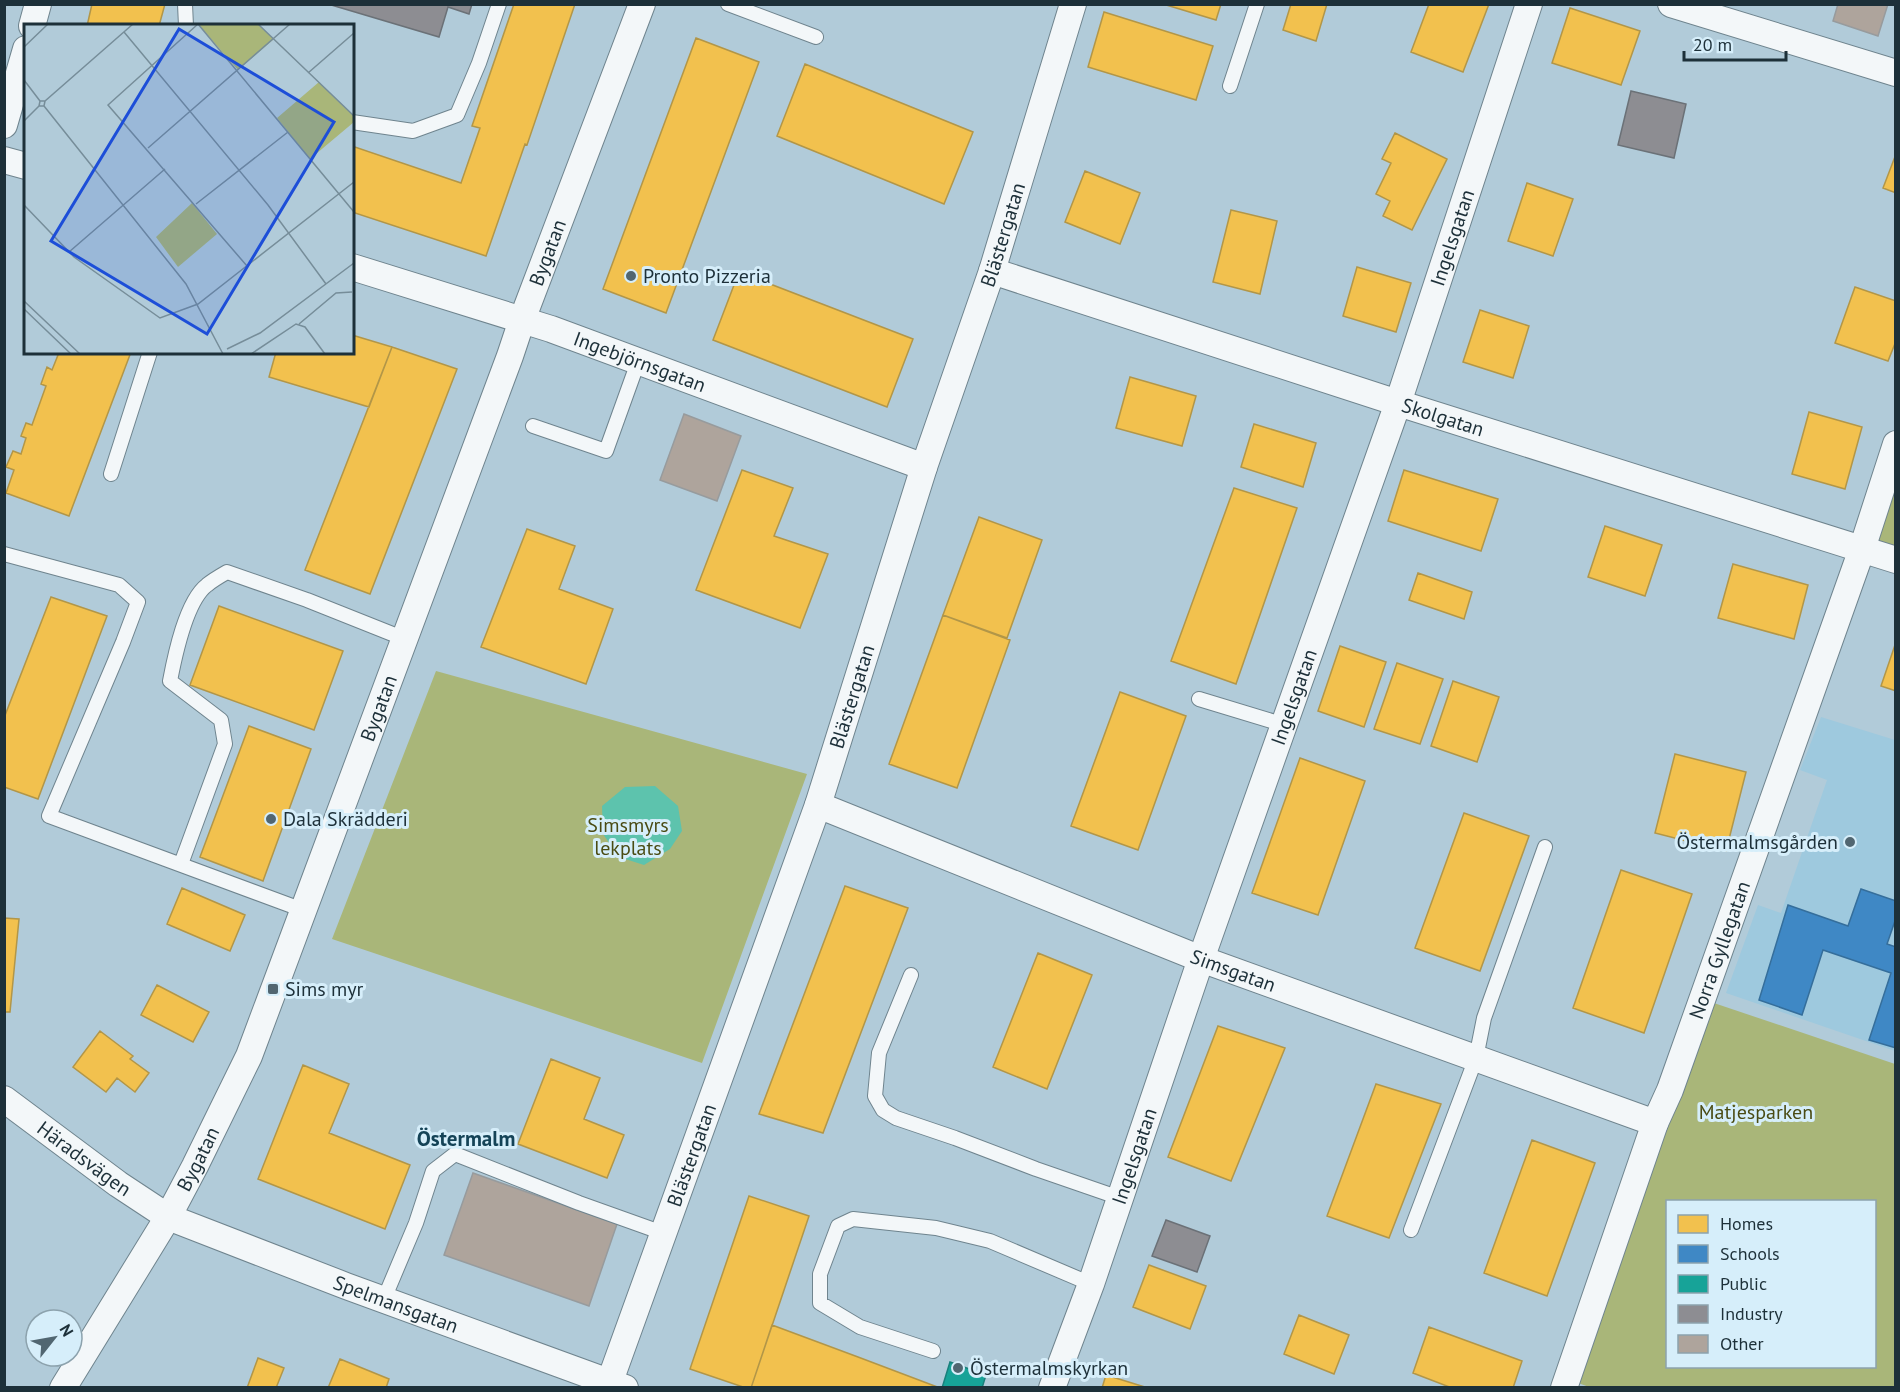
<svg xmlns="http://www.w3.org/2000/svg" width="1900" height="1392" font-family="'PT Sans',sans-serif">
<rect width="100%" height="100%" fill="#b1cbd9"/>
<path fill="#9ec9de" d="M1821,717L1895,740V1051L1726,993L1758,905L1781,913L1827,780L1800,770Z"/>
<path fill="#a9b679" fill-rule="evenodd" d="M1895,444V559L1862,549Z
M436,671L807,774L702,1063L332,939Z
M1702,999L1895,1064V1387L1592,1388L1567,1379ZM1668,1202H1874V1366H1668Z"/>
<path fill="#5dc3ad" d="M655,786L678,806L682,831L670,849L644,865L619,857L603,834L602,806L625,787Z"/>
<path fill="#f2c14e" stroke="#b29648" stroke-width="1.5" d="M92,4H165L159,26H87Z
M514,4H575L527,145L525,144L486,256L352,212V146L461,183L480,128L472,126Z
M1163,4H1221L1216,20Z
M1291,4H1327L1316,41L1283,30Z
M1429,4H1489L1463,72L1411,52Z
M1570,8L1640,31L1621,85L1552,63Z
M1104,12L1213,46L1196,100L1088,67Z
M696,38L759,62L666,313L603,289Z
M805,64L973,132L944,204L777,136Z
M1395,133L1447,159L1412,230L1383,216L1390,201L1376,194L1391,163L1382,159Z
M1896,154V193L1883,188Z
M1085,171L1140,193L1120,244L1065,222Z
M1527,183L1573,199L1553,256L1508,241Z
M1231,210L1277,221L1260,294L1213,282Z
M1357,267L1411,283L1396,332L1343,316Z
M739,272L913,339L887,407L713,340Z
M1855,287L1896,301V341L1888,361L1835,343Z
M1480,310L1529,326L1513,378L1463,362Z
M352,335L392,347L369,407L269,377L276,352H352Z
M392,347L457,369L370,594L305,570Z
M53,352H131L69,516L6,493L14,470L6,467L13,451L21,454L26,438L21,436L26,423L32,425L46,386L41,384L47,367L52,370L58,355Z
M1130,377L1196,396L1182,446L1116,428Z
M1809,412L1862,427L1845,489L1792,474Z
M1254,424L1316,443L1303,487L1241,467Z
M742,470L793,488L774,536L828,554L800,628L696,590Z
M1404,470L1498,499L1481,551L1388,521Z
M1234,488L1297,508L1236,684L1171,661Z
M979,517L1042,540L1007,638L943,615Z
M1605,526L1662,545L1645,596L1588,577Z
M527,529L575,546L559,589L613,609L586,684L481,647Z
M1733,564L1808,585L1794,639L1718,618Z
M1418,573L1472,592L1464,619L1409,600Z
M51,597L107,616L38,799L4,787V718Z
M219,606L343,651L314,730L190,685Z
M943,615L1010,640L957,788L889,764Z
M1896,642V691L1881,686Z
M1340,646L1386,662L1364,727L1318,711Z
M1397,663L1443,679L1420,744L1374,729Z
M1453,681L1499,697L1477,762L1431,746Z
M1120,692L1186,716L1138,850L1071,826Z
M249,726L311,749L263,881L200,857Z
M1675,754L1746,772L1726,851L1655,833Z
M1300,758L1365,781L1318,915L1252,893Z
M1464,813L1529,836L1480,971L1415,948Z
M1621,870L1692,894L1644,1033L1573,1008Z
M845,886L908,908L823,1133L759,1114Z
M182,888L245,915L230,951L167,924Z
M4,918L19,919L10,1012H4Z
M1038,953L1092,975L1047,1089L993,1067Z
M157,985L209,1012L193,1042L141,1015Z
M1218,1026L1285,1048L1231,1181L1168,1157Z
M100,1031L133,1056L130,1059L149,1073L135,1092L117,1078L106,1092L73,1067Z
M551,1059L600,1078L584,1119L624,1135L607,1178L518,1144Z
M303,1065L349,1084L329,1133L410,1165L385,1229L258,1179Z
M1376,1084L1441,1104L1389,1238L1327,1216Z
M1532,1140L1595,1163L1547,1296L1484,1273Z
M749,1196L809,1216L751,1388H746L690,1369Z
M1149,1265L1206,1286L1190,1329L1133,1307Z
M1299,1315L1349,1335L1334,1374L1284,1354Z
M772,1325L858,1357L940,1388H751Z
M1429,1327L1522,1361L1513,1388H1452L1413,1373Z
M258,1358L284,1368L276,1388H247Z
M340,1359L389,1379L386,1388H328Z
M1106,1375L1148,1388H1102Z"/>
<path fill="#3f88c5" stroke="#356e9b" stroke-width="1.5" d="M1861,889L1896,901V918L1887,944L1896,947V1048L1869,1040L1891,973L1823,950L1802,1015L1759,1000L1788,905L1848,926Z"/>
<path fill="#17a398" stroke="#19807c" stroke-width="1.5" d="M950,1362L986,1375L982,1388H942Z"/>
<path fill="#8d8d92" stroke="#6b7177" stroke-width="1.5" d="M328,4H472L469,14L448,7L439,37Z
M1631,91L1686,104L1674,158L1618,145Z
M1166,1220L1210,1236L1197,1272L1152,1256Z"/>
<path fill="#aea49c" stroke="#979b9d" stroke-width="1.5" d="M1838,4H1888L1878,36L1833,21Z
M684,414L741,436L717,501L660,480Z
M473,1173L617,1224L589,1306L444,1255Z"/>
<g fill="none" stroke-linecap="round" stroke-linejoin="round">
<defs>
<path id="service" d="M185,4L186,26
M728,4L816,37
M1230,86L1257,4
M352,122L413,131L457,115L479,63L499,4
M533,426L606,451L638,362
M111,474L150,352
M4,554L119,585L138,602L123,642L49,816L303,910
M1199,699L1285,725
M181,864L225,744L221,720L170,681C175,655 186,601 207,585C213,580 220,576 227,572L307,600L405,639
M911,975L879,1053L875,1096L883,1110L896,1118L955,1138L1036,1169L1120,1198
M1411,1230L1476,1058L1484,1018L1545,847
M384,1299L416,1223L433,1171L455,1154L579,1203L663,1233
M933,1351L860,1327L820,1303V1274L838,1226L853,1219L936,1228L990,1241L1091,1284"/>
<g id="minor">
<path d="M1671,4L1896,73"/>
<path d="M32,26L38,4"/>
<path d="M4,125L26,49"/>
<path d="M4,160L26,166"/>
<path id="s1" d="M352,267L551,329L924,467"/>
<path id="s2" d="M992,271L1398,403L1896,560"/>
<path id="s3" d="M818,805L1201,959L1655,1123"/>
<path id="s4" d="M4,1099L118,1184L168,1217L346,1286L625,1388"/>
<path id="s5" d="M610,1381L818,805L924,467L992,271L1073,4"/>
<path id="s6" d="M63,1388L168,1217L195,1166L249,1056L510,356L522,320L642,4"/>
<path id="s7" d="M1052,1388L1091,1284L1201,959L1398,403L1529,4"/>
<path id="s8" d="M1564,1388L1655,1123L1670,1090L1862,549L1896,444"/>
</g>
</defs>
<use href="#service" stroke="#6f848e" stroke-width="16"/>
<use href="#minor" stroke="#6f848e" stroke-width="28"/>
<use href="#service" stroke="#f3f7f9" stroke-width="14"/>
<use href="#minor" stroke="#f3f7f9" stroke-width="26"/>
</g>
<g fill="#516671" stroke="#d6eefa" stroke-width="2">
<circle cx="631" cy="276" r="6"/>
<circle cx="271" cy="819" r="6"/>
<circle cx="1850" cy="842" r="6"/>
<rect x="267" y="983" width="12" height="12" rx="3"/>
<circle cx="958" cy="1368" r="6"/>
</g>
<g text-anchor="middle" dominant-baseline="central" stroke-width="6" stroke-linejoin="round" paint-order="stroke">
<g font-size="20" fill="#1d3039" stroke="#d6eefa">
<text stroke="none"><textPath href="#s5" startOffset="1212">Blästergatan</textPath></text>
<text stroke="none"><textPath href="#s7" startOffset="1218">Ingelsgatan</textPath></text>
<text stroke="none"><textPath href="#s6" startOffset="1238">Bygatan</textPath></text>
<text stroke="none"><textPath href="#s1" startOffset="303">Ingebjörnsgatan</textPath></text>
<text stroke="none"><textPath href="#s2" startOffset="474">Skolgatan</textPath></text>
<text stroke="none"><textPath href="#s5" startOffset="726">Blästergatan</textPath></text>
<text stroke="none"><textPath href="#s7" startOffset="732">Ingelsgatan</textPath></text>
<text stroke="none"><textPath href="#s6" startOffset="752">Bygatan</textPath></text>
<text stroke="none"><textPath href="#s8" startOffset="465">Norra Gyllegatan</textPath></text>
<text stroke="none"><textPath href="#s3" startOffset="447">Simsgatan</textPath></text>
<text stroke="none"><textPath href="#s5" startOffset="240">Blästergatan</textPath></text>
<text stroke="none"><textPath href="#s7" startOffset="246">Ingelsgatan</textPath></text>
<text stroke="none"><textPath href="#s4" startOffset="100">Häradsvägen</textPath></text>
<text stroke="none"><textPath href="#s6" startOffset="266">Bygatan</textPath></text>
<text stroke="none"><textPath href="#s4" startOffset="446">Spelmansgatan</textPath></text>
</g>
<g font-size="20" fill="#1d3039" stroke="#d6eefa" text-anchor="start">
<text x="643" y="276">Pronto Pizzeria</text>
<text x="283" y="819">Dala Skrädderi</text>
<text x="1838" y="842" text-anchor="end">Östermalmsgården</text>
<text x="285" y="989">Sims myr</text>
<text x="970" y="1368">Östermalmskyrkan</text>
</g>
<g font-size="20" fill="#4a4b13" stroke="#d6eefa">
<text x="628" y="825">Simsmyrs<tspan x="628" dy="23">lekplats</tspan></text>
<text x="1756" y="1112">Matjesparken</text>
</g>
<g font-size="21" font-weight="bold" fill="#144357" stroke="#d6eefa">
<text x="466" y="1138">Östermalm</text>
</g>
</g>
<g transform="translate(24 24)">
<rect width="330" height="330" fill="#b1cbd9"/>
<path d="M174,0H234L250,15L214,46ZM295,58L330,92V98L286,135L253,94ZM168,179L193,210L154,243L132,213Z" fill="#a9b679"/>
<path fill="none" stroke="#768d99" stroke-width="1.5" d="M174,0L84,81L223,242M174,0L330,188M234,0L330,92M100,8L244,181L302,260M0,23L24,0M284,49L330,9M0,56L16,77M21,77L20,82H15L16,77H21L109,0M20,82L162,260L199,330M0,97L15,82M124,124L266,0M172,180L264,108M0,181L50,233L136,294L174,280L330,158M45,228L141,145M0,277L56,330M0,285L47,330M275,300L312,269L328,268M203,325L236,309L330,239M227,330L272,300L281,303L301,330"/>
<path fill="#1d4ed8" fill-opacity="0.15" stroke="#1d4ed8" stroke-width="3" d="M155,5L310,98L183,310L27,217Z"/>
<rect width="330" height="330" fill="none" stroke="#1d3039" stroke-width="3"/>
</g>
<rect width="1900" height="1392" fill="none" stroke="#1d3039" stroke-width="12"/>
<rect x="1666" y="1200" width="210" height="168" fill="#d6eefa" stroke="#8ca2ad" stroke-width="1.5"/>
<rect x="1678" y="1215" width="30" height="18" fill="#f2c14e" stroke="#8ca2ad" stroke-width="1.5"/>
<text x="1720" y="1230" font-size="18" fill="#1d3039">Homes</text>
<rect x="1678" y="1245" width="30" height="18" fill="#3f88c5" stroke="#8ca2ad" stroke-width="1.5"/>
<text x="1720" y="1260" font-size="18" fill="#1d3039">Schools</text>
<rect x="1678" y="1275" width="30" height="18" fill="#17a398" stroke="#8ca2ad" stroke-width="1.5"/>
<text x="1720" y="1290" font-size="18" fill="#1d3039">Public</text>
<rect x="1678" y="1305" width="30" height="18" fill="#8d8d92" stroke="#8ca2ad" stroke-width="1.5"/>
<text x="1720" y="1320" font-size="18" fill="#1d3039">Industry</text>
<rect x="1678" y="1335" width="30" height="18" fill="#aea49c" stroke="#8ca2ad" stroke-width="1.5"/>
<text x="1720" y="1350" font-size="18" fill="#1d3039">Other</text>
<g transform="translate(54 1338) rotate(59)"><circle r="28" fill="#d6eefa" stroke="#8ca2ad" stroke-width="1.5"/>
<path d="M0-4.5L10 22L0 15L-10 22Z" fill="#516671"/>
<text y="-9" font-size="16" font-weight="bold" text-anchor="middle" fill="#1d3039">N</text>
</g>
<path d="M1684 51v9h102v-9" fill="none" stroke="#1d3039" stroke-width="3"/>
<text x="1693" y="51" font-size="18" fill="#1d3039" stroke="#d6eefa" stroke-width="4.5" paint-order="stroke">20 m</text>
</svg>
